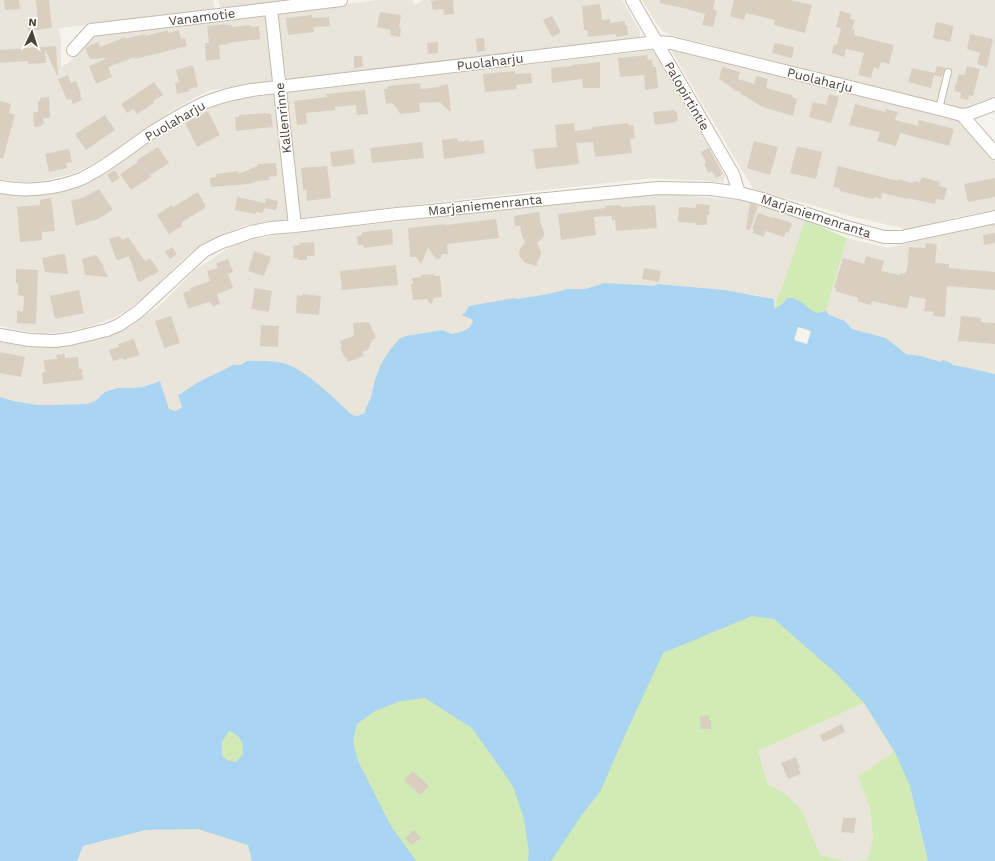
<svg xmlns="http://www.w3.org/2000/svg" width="995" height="861" font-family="'Work Sans',sans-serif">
<rect width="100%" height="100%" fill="#f6f3ec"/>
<path fill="#eae5da" d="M0,0H213L215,10L59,28L61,41V67L68,63L76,55L91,34L267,14L275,81L235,86L209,91L196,97L170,112L114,152L87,167L72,174L37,182H0Z
M219,0H302L220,10Z
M377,0H412L415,5L423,0H622L640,31V38L284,81L277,12Z
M642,0H995V96L962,109L671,35L662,31L656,23Z
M673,48L959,120L995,162V210L957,217L910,230L854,217L753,189L672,52Z
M653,50L725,176L723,182L652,178L299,218L285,93Z
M276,94L290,219L246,225L221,235L197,248L181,261L148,294L128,310L111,319L87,327L64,332L42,334L19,330L0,326V194L19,195H47L81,185L100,176L164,131L209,105L231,100Z
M667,194L748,201L805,220L786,276L774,308V299L755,295L725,290L657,284L654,286L642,285L604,283L585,289H567L561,291L542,295L516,299L461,315L471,319L473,321L472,324L466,331L452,335L442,330L406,336L399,340L375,380L371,397L365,409L366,412L358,416L352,415L327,392L257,361H246L241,365H233L213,375L202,380L186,390L178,394L182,407L176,411L169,410L160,381L143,387L133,388H117L105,392L95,401L87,404L53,405H37L14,401L0,397V340L18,345L38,346L104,337L121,331L158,307L195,270L225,250L247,240L278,235L600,199Z
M995,223V374L969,368L953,365L949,362H942L921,356L906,354L886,338L852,329L846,322L829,315L826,311L847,238L888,248L969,228Z
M864,703L895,752L858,776L870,809L873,838L867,860L844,861L820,855L803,812L786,794L768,784L758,751Z
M198,829L249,845L252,861H77L83,846L146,830Z"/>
<path fill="#d2eab5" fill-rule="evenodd" d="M805,220L847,238L826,311L829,315L836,317L774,308L786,276Z
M796,602L915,767L917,817L928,861H252L248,845L198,829L165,830L175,813L205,735L385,692L617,652ZM864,703L894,752L858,776L870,809L873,838L867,860L844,861L820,855L803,812L786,794L768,784L758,751Z"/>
<path fill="#a9d4f2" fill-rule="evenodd" d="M604,283L642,285L654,286L657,284L725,290L774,299V308C781,306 783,304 787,298H793L801,302L811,310L817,313L826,311L829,315L845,321L852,329L886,338L906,354L921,356L941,362L942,360L949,362L953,365L969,368L995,374V861H928L910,786L895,752L864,703L837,674L774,619L752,616L663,653L621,744L600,792L583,813L551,861H528L529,853L524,819L513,786L472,728L425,698L401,701L375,711L357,724L353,741L358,761L391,826L416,861H252L248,845L198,829L146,830L83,846L77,861H0V397L14,401L37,405H53L87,404L95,401L105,392L117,388H133L143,387L160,381L169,409L176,411L182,407L178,395L202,380L213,375L233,365H241C248,359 249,361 258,361C267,361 277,361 286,364C306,370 336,400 352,415L358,416L366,412L365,410L371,397L375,380L381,364L390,350L399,339L406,336L442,330L452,334C461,332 470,331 473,321L471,319L461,315L465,313L469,306L515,298L517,299L542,295L561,291L567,289H585ZM229,731C240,735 244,742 243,754L236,762L227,760L222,756V742Z"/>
<path fill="#f6f3ec" d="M798,327L811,331L807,344L794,340Z"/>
<path fill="#d8cfc1" d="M4,0H19L20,9L5,10Z
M36,0H49L52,28L28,31L27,23L38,22Z
M437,0H453L454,14L444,15L443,9L433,10L431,1Z
M660,0H715L713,9L717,11L713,27L702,25L705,14L683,8L660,3Z
M734,0H790L812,5L805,33L774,25L775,20L746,13L744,20L730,16Z
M600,4L602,20L610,19V23L625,21V26L627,25L628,35L616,37V34L588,37L587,30H584L582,6Z
M840,11L851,14L850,19L855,20L852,29L855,30L854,35L894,45L889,64L881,62L879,69L874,67L871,78L858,75L864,53L846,49L844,57L832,53L834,44L837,45L841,28L836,27Z
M380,12L401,15L399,27L401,28L400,37L390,35L391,30L377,27Z
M312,15V18L329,17L330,26L313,27L314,32L288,35L286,18Z
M552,16L561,32L552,37L543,20Z
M936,22L954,26L950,42L933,38Z
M226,24V25H231L232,27L251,25V27L259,26L260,39L228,43V44L219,45L220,59L206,61L205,43H209L207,26Z
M168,30V33L179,30L181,39L185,38L187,46L135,59V57L108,67L112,77L96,84L89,66L107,58L90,59L85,48L98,42L100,47L125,37V39L145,34V36Z
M970,34L993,39L987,67L977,64L980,53L967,49Z
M484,38L485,51L477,52L476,39Z
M438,42V53L428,54L427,43Z
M775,43L794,47L792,58L772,53Z
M56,46L58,75L57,76L45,49L46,63L28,64V61L0,63V50Z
M647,55L648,60L652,59L653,67H656L658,88L645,90L644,75L620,77L618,58Z
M354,56H362L363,67L354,68Z
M600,62V88H583L582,79L552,83L551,68L572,66V65Z
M193,65L198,87L189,89L190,91L177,94L175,83L179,82L176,70Z
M937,66L946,68L944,71L942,77L934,75L931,88L908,82L912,68L935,73Z
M967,66L980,69L973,96L969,95L968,100L960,98L961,93L954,91L959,74L965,75Z
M722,67L740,72L738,79L754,84L756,76L768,79L766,88L792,95V97L797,99L793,116L763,107L764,105L762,107L740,93L741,92L733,90L734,89L719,79Z
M515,71V74L531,73L532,83L516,85L517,89L485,92L483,74Z
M68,75L71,83L76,81L81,94L80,95L82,100L73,104L71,99L67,100L58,79Z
M154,82L163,95L153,101L154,103L137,114L134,109L127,113L121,104Z
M420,83L421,89L440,87L441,85L448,84L451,112L442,105L440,102L419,103L420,112L400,114L397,108L392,103L386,104L384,89H387L388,86Z
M365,90L368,114L357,115L356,105L335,107V110L306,113L307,124L297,125L294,101L327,97L326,94Z
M829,94L839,97L831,123L809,117L813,102L826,105Z
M49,97L50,118H43L44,124H42V126L34,127L33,112H38V101H40V98Z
M0,101L11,104L9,113L15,115L3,159L0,158Z
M855,104L885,112L886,109L898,112L895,120L918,126L919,120L954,129L949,146L900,133L896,146L877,141L880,132L849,125Z
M674,110L675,112L677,111L678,120L676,121V122L655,125L653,112Z
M208,111L220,135L197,147L185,123Z
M268,113V114H271L273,127L236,131L235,117H239V115Z
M105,115L115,130L86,150L75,134Z
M574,123L575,131L592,129V127L628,123L629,126L633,125L635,138L630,139L632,153L595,157L593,142L576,143L579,164L536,169L533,149L557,147L555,125Z
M457,138L458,142L469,140V142L483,140L485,153L444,159L442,140Z
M754,141L778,147L770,175L747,168Z
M422,142L424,158L372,163L370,148Z
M797,146L822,152L816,179L790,173Z
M158,147L169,163L150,175L151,177L131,190L120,174L138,162L137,160Z
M709,148L723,174L716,178L712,171L708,173L704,164L706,162L701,152Z
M69,149L72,162L66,163L67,168L49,172L45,154Z
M353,149L355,164L332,167L330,152Z
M276,163L277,176L269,177V180L258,181L249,184L211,187L210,178L216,177V174L238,171V174L258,166V164Z
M327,166L331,198L307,201L306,190H303L301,168Z
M838,166L898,181V179L913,183V181L920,182L922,177L940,182L939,186L947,188L944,200L936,199L935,204L907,198V199L882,193L881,199L875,197L873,199L840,191L839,188L833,187Z
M115,170L120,178L112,183L107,175Z
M995,178V197L968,202L964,184Z
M99,189L113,210L98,219L76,226L71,201L82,198Z
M198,192L205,205V208L182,222V226L169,234L157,215L172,205L173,207Z
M237,197L265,203L263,213L256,212V214L235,210Z
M51,198L55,231L42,232V240L20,242L17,207L40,205V200Z
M266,198L278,201L276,210L264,208Z
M750,203L758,206L750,230L746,229Z
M696,204L710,205L709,215H707V225H696V223L678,222L679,207L696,208Z
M621,205V207L655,205L657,228L616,231L615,220L612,221V216L594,217L596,235L561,240L558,214L605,208V206Z
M539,212L541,224L543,229L544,233L543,238L537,243L540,249L541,253L540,257L537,262L538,266L525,263L520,257L519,253L520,249L525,242L522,236L520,226H515L514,216Z
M758,213L773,218V217L792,223L789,233L786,232L784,237L766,231L764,237L752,233L754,229H752Z
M496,219L499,238L447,244L448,254H442L441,258L436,259L428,248L421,264L416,257H410L408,228L445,224V225Z
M392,229L393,244L364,248L363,245H358L357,236L362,235V232Z
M995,233V243L984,245L983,235Z
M119,236L122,240L128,237L145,261L150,258L159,271L152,276L151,275L140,282L137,279L129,256L119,260L116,259L109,239Z
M314,242L315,256H307V260H298V258H294L293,246L300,245L299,243Z
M925,243L937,244L935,263L949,264V268L995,272V290L947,286L945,317L933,316L934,312L924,311L926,299L910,296L907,309L872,301L871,305L857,301L858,298L835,291L836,288H834L843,258L864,264L866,256L884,261L881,271L900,275L901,273L905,274L906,271H907L909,247L926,248Z
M172,247L177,254L170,259L165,252Z
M254,251L271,257L264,276L248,271Z
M61,254H65L68,274L45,272L42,258Z
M96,255L104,267L103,268L108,277L85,275L82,259Z
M228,259L233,272L228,274L233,288L217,294L220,304L213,306L209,302L188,309L183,293L191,290L190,288L210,281L207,271L218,268L216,263Z
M396,265L398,285L342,290L340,271Z
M644,268L661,271L659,282L642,279Z
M16,269L38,270L36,324L17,323V311L23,312L24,296L18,295V283H16Z
M434,274V276H440L442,297L434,298L431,305L427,299L413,300L411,284H413L412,278L421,277V275Z
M255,288L272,291L269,312L251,309Z
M79,290L84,313L55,319L50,296Z
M302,294L321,296L319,315L296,313L297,295L302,296Z
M171,316L180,343L164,348L155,321Z
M961,316L981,318V322L995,323V344L958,341Z
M369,322L376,338L372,340L368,350L362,352L364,356L348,362L345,356L344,357L340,347H342L340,341L354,336L353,323Z
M261,325L279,326L278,347L260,346Z
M134,339L139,355L124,360L123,358L113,361L109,350L119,347L118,344Z
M0,352L25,357L21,377L0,373Z
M65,354V358L78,357L79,369H82L83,380L43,384L42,373L45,372L44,360L57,359L56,355Z
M709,715V720H711V729H701L700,716Z
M842,724L845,732L823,742L820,735Z
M796,757L800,767L798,768L801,774L788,779L781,763Z
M413,771L429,786L420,795L404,780Z
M843,818H856L854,833L841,832Z
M414,830L421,838L411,845L405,838Z"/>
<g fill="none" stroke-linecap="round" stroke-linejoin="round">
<defs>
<path id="lane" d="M939,109L948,72"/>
<path id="street" d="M632,0L733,174L739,193
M271,9L295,226
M73,50L91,30L219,15L341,0
M962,115L995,153
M0,187C26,192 56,189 81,179C85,177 90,174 94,172C115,160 134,144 154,131C167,123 180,115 194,108C212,98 231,94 252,90L657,42L671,43L939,109L962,115L969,114L995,104
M0,335L29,340L54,341L70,339L107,330L119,325L138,312L204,251L222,242L237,237L251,232L271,228L295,226L397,214L431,211L516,202L658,188L711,189L739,193L759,198L843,226L884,237H901L995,217"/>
</defs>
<use href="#lane" stroke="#c2bbae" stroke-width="8"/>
<use href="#street" stroke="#c2bbae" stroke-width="14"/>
<use href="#lane" stroke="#fff" stroke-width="6"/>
<use href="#street" stroke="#fff" stroke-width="12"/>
</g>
<g text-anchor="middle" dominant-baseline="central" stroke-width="3" stroke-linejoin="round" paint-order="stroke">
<g font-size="13" fill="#4b4439" stroke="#fff">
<text transform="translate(202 17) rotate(-7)">Vanamotie</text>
<text transform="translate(490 62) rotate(-7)">Puolaharju</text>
<text transform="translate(820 80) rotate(14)">Puolaharju</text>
<text transform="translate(687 96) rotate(60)">Palopirtintie</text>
<text transform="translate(283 118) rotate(-96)">Kallenrinne</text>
<text transform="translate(175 121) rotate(-30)">Puolaharju</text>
<text transform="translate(485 205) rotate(-6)">Marjaniemenranta</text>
<text transform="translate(816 216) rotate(18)">Marjaniemenranta</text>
</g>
</g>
<g transform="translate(32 32) rotate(4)" stroke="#ffffff" stroke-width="3" paint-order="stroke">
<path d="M0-3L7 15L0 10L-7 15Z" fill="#4b4439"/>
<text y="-6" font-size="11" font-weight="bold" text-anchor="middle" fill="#4b4439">N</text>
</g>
</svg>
